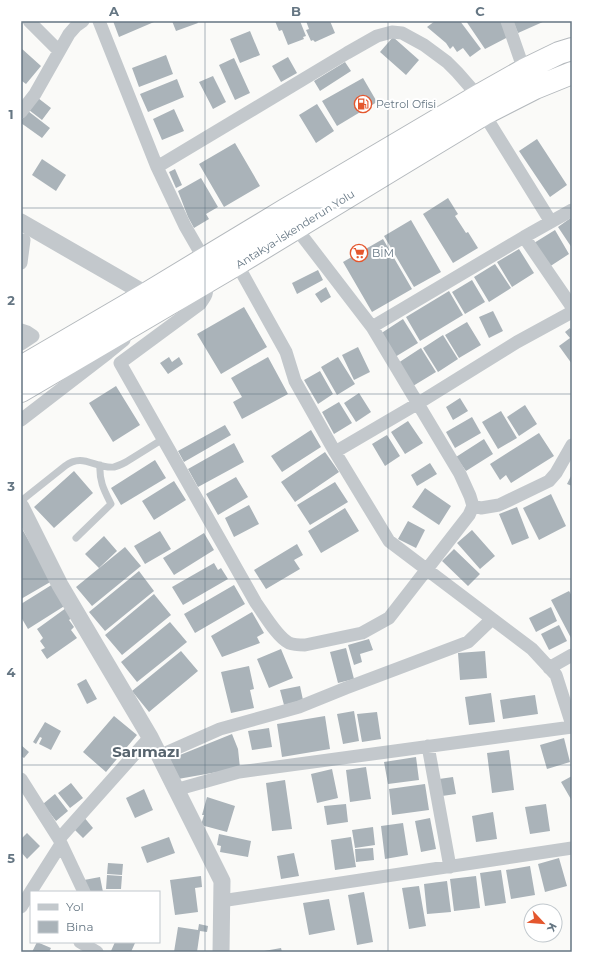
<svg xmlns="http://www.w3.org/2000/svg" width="593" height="973" font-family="Montserrat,sans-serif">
<rect width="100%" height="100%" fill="#fafaf8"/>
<path fill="#aab3b9" d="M113,21H153L154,22L119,37Z
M172,21H197L198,23L176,31Z
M275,21H300L306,36L303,37L304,39L288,45L282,30L279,31Z
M306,21H330L335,33L315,42L313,40L311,41L306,30L309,29Z
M435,21H460L481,49L470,57L463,48L457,52L453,46L450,49L446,43L427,27Z
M466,21H502L510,36L485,49Z
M513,21H545L518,33Z
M250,31L260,55L240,63L230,39Z
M393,37L419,60L406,75L380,52Z
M21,48L41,66L26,84L22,81L21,82Z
M166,55L173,74L139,87L132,68Z
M288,57L297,73L281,82L272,66Z
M234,58L250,93L235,100L219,65Z
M345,62L351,71L320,91L314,81Z
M213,76L226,102L213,109L199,82Z
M363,78L377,102L337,126L322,101Z
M177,79L184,97L148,112L140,94Z
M38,98L51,108L42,120L29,110Z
M317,104L334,131L316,143L299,115Z
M174,109L184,131L162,140L153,119Z
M28,111L50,128L42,138L21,123V121Z
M537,139L567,185L550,197L519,151Z
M235,143L260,186L224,207L199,164Z
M42,159L66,175L56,191L32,175Z
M175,169L182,185L176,188L169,172Z
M201,178L218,207L206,214L209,219L194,228L188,217L178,191Z
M448,198L458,214L455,216L466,233L468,232L478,248L453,263L423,214Z
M572,217V248L558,227Z
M411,220L441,272L414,287L384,236Z
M555,230L569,254L549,267L534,243Z
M383,239L412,289L372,312L343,262Z
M519,249L534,273L512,287L497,262Z
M495,264L511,288L489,302L474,277Z
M318,270L323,280L297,294L292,283Z
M472,280L485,302L465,314L452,292Z
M326,287L331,297L321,303L315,294Z
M449,291L463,315L420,341L406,317Z
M244,307L267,347L221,374L197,334Z
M493,311L503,331L489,338L479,317Z
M403,319L418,343L395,357L380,334Z
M467,322L481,345L459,358L445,335Z
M570,328L572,331V364L559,346L570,338L565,332Z
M443,335L458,359L438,372L423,348Z
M358,347L370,372L354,380L342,355Z
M421,348L436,372L413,386L398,363Z
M169,357L172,362L179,357L183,364L168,374L160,363Z
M268,357L288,394L242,419L233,402L242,397L231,378Z
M338,357L355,384L337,395L321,367Z
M320,371L333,394L318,404L304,380Z
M116,386L140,425L113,442L89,403Z
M359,393L371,412L356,422L344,403Z
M460,398L468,411L453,420L446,407Z
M339,402L352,423L334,434L322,412Z
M525,405L537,424L519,436L507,417Z
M501,411L517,438L498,449L482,422Z
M472,417L481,433L455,448L446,432Z
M408,421L423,443L405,454L391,432Z
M225,425L231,435L184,462L178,451Z
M311,430L321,447L282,472L271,456Z
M539,433L554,456L511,483L506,475L500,480L490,464Z
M387,435L400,456L385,466L372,444Z
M484,439L493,454L466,471L456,457Z
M234,443L244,462L198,487L188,469Z
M325,452L339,472L295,502L281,482Z
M155,460L166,478L121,505L111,488Z
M430,463L437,474L417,486L411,475Z
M74,471L93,493L54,528L34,507Z
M572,474V486L567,484Z
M236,477L248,497L218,515L206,494Z
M174,481L186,500L154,520L142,501Z
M335,482L348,502L310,525L297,505Z
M425,488L451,506L439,525L412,507Z
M551,494L566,526L539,540L523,508Z
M249,505L259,524L234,537L225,518Z
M517,507L529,538L512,545L499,514Z
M345,508L359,531L321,553L308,531Z
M408,521L425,530L416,548L398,539Z
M21,527L52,581L21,599Z
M472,530L495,556L480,569L457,543Z
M160,531L171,549L145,564L134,546Z
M204,533L214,550L174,575L163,558Z
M104,536L117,551L99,568L85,554Z
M297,544L303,555L294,560L300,569L266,589L254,570Z
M125,547L141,566L92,606L76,587Z
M454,549L480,574L468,586L442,561Z
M214,563L218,570L221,568L228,579L183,605L172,587Z
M139,571L154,591L105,631L89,612Z
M53,584L66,605L28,629L21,617V604Z
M234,585L245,604L195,633L184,614Z
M569,591L572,596V637L571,638L551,600Z
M154,594L171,615L122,655L105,635Z
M551,607L557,621L536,632L529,618Z
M66,608L73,617L69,620L74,627L71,630L77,638L47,659L41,650L45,648L40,641L43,638L37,629Z
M252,612L264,633L257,637L260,643L222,657L211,636Z
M170,622L187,642L137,682L121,662Z
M559,625L567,641L549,650L541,634Z
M369,639L373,650L360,654L362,662L354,665L348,645Z
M346,648L354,679L338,683L330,652Z
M281,649L293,678L269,688L257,659Z
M181,651L198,671L149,712L132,691Z
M485,651L487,678L460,680L458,653Z
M249,666L254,689L250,690L254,708L231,713L221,672Z
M86,679L97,699L87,704L77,684Z
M300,686L303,700L284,705L280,690Z
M491,693L495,722L469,725L465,697Z
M535,695L538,714L503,719L500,700Z
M354,711L359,741L343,744L337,714Z
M377,712L381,739L362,742L357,714Z
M114,716L137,735L106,772L83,752Z
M325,716L330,749L282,757L277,724Z
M45,722L61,731L51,750L39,744L42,738L40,737L36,744L33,742Z
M269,728L272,747L252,750L248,731Z
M232,734L238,749L240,768L178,779L170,759Z
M564,738L570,762L547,769L540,745Z
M21,745L29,752L24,758L21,756Z
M509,750L514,790L492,793L487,753Z
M416,757L419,780L388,784L384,762Z
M366,767L371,799L350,802L346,770Z
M332,769L338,798L317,803L311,774Z
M572,776V801L561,782Z
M453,777L456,794L442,796L439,779Z
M285,780L292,829L272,831L266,783Z
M71,783L83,798L70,808L58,793Z
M425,784L429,810L392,815L389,789Z
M144,789L153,810L135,818L126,798Z
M55,794L68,811L56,821L43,804Z
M207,797L235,806L227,832L201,825L204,815H202Z
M346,804L348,822L327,825L324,806Z
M546,804L550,831L530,834L525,807Z
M493,812L497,839L476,842L472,816Z
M83,816L93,828L83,838L72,827Z
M430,818L436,849L421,852L415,821Z
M403,823L408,855L385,859L381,826Z
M373,827L375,845L355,848L352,830Z
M27,833L40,846L27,859L21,852V839Z
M219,834L251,841L248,857L220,852L221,846L217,845Z
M169,837L175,853L147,863L141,847Z
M351,837L356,867L335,870L331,840Z
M373,848L374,860L356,862L355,849Z
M294,853L299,876L281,879L277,856Z
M559,858L567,886L545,892L538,864Z
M108,863L123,864L122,875L107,874Z
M530,866L535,895L511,899L506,870Z
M501,870L506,903L485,906L480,873Z
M107,875L122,876L121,889H106Z
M201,876L202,887L195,888L198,912L175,915L170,880Z
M476,876L480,908L454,911L450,879Z
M100,877L103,892H87L84,880Z
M447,881L451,912L427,914L424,884Z
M419,886L426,926L409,929L402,888Z
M364,892L373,942L357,945L348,895Z
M329,899L335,930L309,935L303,903Z
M199,924L208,926L207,932L200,931L197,952H174L178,927L198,930Z
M37,942L51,948L49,952H32Z
M115,942H134L135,943L131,952H114L111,951Z
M281,948L282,952H264V951Z"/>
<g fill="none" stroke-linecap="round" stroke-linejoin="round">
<defs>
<path id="trunk" d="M21,367L146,294L285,210L478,96L524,70L559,53L572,49
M21,391L237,264L398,166L484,114L535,88L572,73"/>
</defs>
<use href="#trunk" stroke="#b4b9bd" stroke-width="24"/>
<path stroke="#c3c8cc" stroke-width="7" d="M21,501L65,466C83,452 95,469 114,467C118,466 122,464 126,462L163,439
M76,538L111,504C104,490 99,481 100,465"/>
<path stroke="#c3c8cc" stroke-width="13" d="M29,21L59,51
M99,21L157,167L185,226L204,259
M507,21L524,70
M21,112L35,94L69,34L76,26L83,21
M484,114L551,222
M157,167L347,53L377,36L392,32L402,33L424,45L447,62L457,72L478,96
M572,210L524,237L572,307
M21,263L24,240
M237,264L286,352L295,381L335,452L389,541L532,649L556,675L572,725
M206,283C208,293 206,296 200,304L120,363L256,603C264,614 277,637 289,643C294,645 300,645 305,645L362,633L389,618L469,515L473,506L470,496L460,474L372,327L296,228
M372,327L524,237
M21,330L27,332L33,336L21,344
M21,420L108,353L124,340
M335,452L417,404L517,342L572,312
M473,506L481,508L499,505L549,481L556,473L572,445
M549,668L572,655
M428,746L450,867
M159,756L220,729L299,707L346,688L468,642L492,619
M21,779L59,839L84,892
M175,790L239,772L572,727
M59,839L150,737
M221,901L572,848
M21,907L61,844
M80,942L97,952"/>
<path stroke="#c3c8cc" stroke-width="17" d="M21,222L146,294
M21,507L60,585L150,737L222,881L221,952"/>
<use href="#trunk" stroke="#fff" stroke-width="22"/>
</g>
<path fill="none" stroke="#657683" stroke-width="1" stroke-opacity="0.55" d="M205,21V952M388,21V952M21,208H572M21,394H572M21,579H572M21,765H572"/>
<defs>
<symbol id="fuel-ring" viewBox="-11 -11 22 22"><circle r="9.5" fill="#fff" stroke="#e4572e" stroke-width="1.5"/><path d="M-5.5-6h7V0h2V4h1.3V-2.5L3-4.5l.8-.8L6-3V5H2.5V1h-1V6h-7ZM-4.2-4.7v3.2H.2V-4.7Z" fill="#e4572e"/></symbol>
<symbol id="supermarket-ring" viewBox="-11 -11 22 22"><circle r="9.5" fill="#fff" stroke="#e4572e" stroke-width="1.5"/><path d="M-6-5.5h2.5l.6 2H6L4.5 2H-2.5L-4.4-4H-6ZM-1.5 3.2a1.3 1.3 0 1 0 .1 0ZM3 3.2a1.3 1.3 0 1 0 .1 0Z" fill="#e4572e"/></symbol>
</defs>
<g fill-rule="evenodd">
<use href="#fuel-ring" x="353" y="94" width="20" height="20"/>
<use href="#supermarket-ring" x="349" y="243" width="20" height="20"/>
</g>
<g text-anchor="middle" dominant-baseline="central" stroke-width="4" stroke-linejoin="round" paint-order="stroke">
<g font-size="11" fill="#657683" stroke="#fff" text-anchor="start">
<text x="376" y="104">Petrol Ofisi</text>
<text x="372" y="253">BİM</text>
</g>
<g font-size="11" fill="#657683" stroke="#fff">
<text transform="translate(295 229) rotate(-32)">Antakya-İskenderun Yolu</text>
</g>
<g font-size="15" font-weight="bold" fill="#57646e" stroke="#fff">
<text x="146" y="751">Sarımazı</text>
</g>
</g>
<rect width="593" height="973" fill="none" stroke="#ffffff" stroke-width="44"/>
<rect x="30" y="891" width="130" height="52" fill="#ffffff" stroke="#c1c8cd"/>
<rect x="38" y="904" width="20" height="6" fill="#c3c8cc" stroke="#c1c8cd"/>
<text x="66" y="911" font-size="12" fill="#657683">Yol</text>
<rect x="38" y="921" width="20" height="12" fill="#aab3b9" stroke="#c1c8cd"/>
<text x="66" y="931" font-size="12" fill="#657683">Bina</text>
<g transform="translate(543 923) rotate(116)"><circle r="19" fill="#ffffff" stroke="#c1c8cd"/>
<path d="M0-3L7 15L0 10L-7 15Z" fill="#e4572e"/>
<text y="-6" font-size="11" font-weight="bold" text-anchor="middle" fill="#657683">K</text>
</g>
<rect x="22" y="22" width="549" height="929" fill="none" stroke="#657683" stroke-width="1.5"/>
<g font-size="13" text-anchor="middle" font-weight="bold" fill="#657683">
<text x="114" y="16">A</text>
<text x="296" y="16">B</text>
<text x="480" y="16">C</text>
<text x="11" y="119">1</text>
<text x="11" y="305">2</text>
<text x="11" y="491">3</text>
<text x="11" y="677">4</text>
<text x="11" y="863">5</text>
</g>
</svg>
